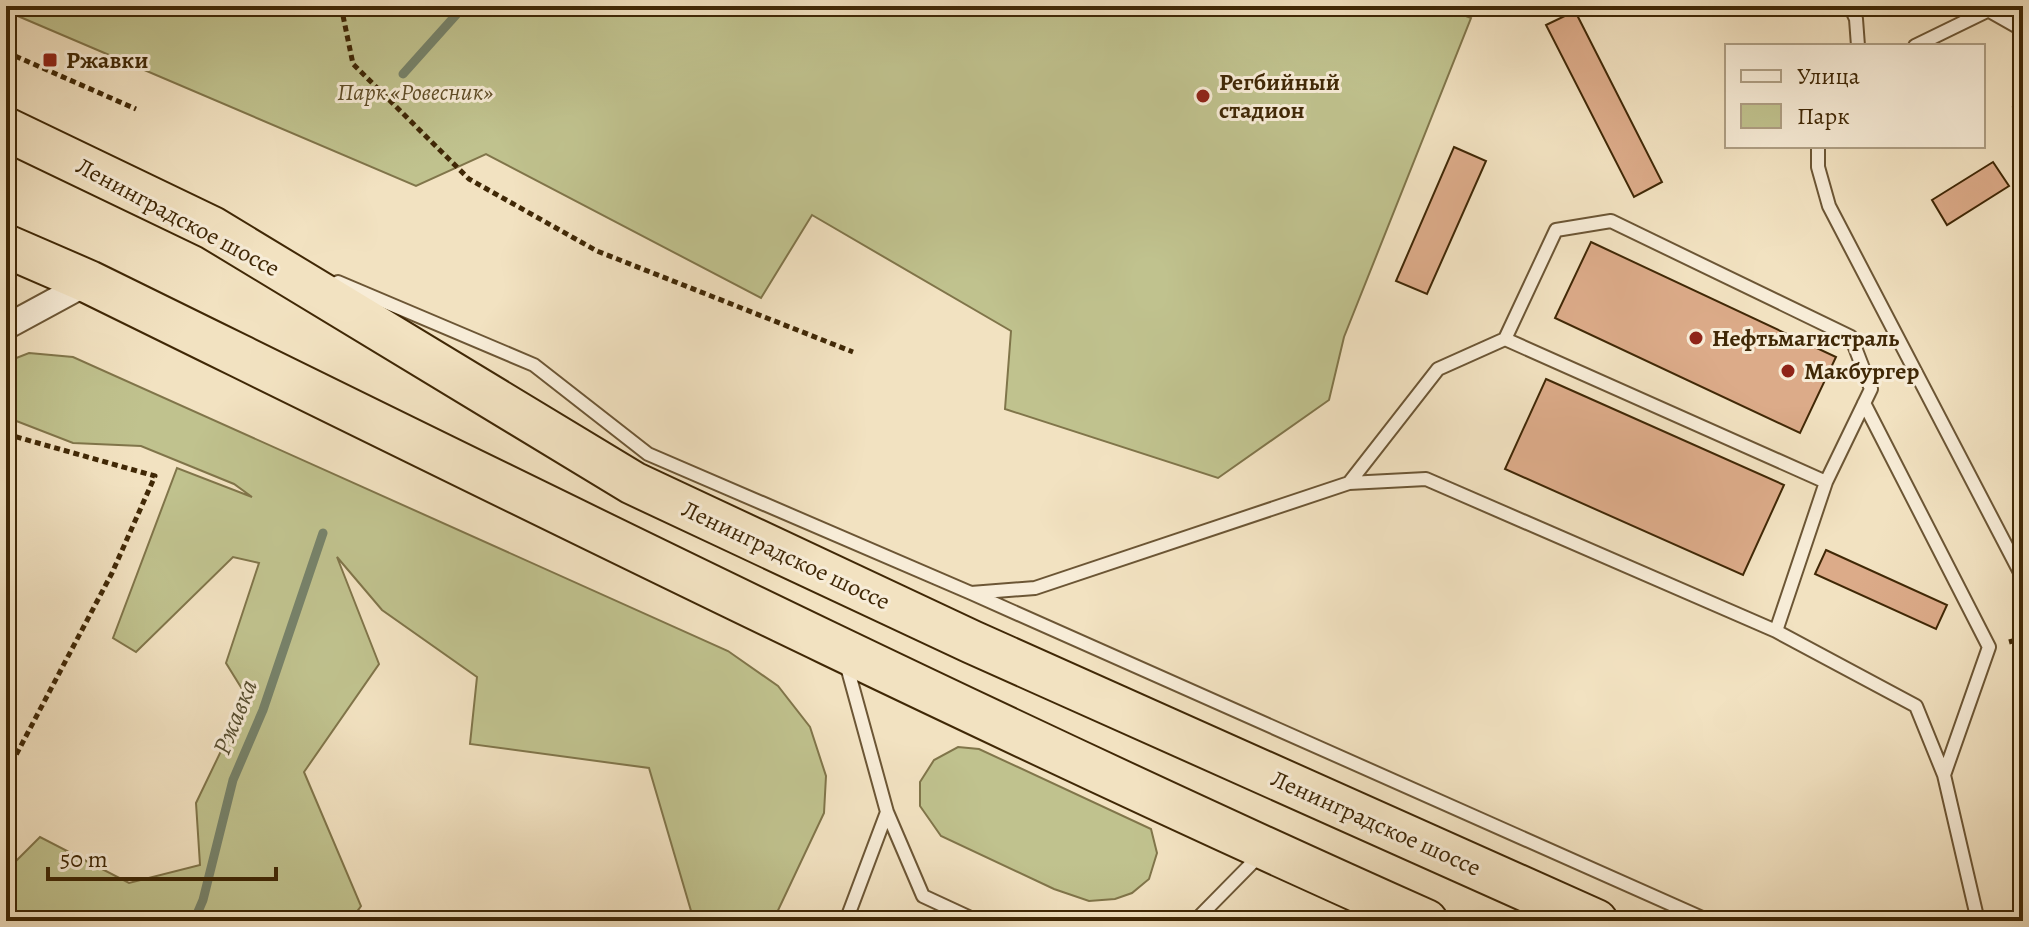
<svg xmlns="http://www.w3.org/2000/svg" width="2029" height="927" font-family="Alegreya,serif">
<rect width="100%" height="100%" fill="#f2e2c1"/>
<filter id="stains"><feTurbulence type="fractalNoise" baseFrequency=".0025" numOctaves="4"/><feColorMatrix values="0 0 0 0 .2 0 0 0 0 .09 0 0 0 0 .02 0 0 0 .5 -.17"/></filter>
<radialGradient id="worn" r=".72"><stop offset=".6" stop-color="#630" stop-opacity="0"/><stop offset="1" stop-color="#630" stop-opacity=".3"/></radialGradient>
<path fill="#c0c28e" stroke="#80754a" stroke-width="2" d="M6,6H1441L1471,18L1344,337L1329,400L1218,478L1005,409L1011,331L812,215L761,298L486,154L416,186L6,11Z
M29,353L73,357L728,651L778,686L810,727L826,776L824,813L773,921H694L649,768L470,744L477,677L382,610L337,557L379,664L304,772L361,906L350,921H6V871L40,837L129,883L200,865L196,803L247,697L226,663L259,563L233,557L136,652L113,638L177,468L252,497L234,484L141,446L73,443L6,417V362Z
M958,747L979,749L1151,829L1157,853L1149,879L1132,893L1115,899L1089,901L1054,889L941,836L920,806V782L934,760Z"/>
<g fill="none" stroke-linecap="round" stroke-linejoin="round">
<path stroke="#77836b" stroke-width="9" d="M403,74L464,6
M194,921L203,900L233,780L263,710L323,533"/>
</g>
<path fill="#dcab89" stroke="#402806" stroke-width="2" d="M1575,11L1662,182L1634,197L1546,25Z
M2023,101V126L2013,107Z
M1454,147L1486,161L1427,294L1396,281Z
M1993,162L2009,186L1947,225L1932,200Z
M1591,242L1836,357L1800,433L1555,318Z
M1546,379L1784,485L1743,575L1505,469Z
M1826,550L1947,605L1936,629L1815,574Z"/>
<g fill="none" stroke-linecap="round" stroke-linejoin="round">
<defs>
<path id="lane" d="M1850,6L1856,19L1858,46
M1915,46L1995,7
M1818,146V167L1829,206L2023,578
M338,282L534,365L648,454L971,593L1709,921
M1505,339L1556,230L1611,221L1851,337L1871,389L1826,482
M1864,403L1989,647L1944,775
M1349,483L1438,369L1505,339L1826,482L1776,631
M971,593L1035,588L1349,483L1426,479L1776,631L1916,706L1944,775L1978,921
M846,663L887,812L923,896L977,921
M846,921L887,812
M1195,921L1260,855"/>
<path id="street" d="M1993,6L2023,23
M6,327L89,282"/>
<path id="highway" d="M6,129L212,228L633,483L972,642L1596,921
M6,246L89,282C533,500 975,720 1426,921"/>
</defs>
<use href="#lane" stroke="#6c5635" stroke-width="16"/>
<use href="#street" stroke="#6c5635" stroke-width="28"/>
<use href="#highway" stroke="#402806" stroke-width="46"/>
<path stroke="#402806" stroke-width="5" stroke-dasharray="6 4" stroke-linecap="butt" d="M341,6L353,64L469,179L597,251L853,352
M6,52L136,109
M6,434L155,476L112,573L6,774
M2009,642L2023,638"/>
<use href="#lane" stroke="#f7ecd7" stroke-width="12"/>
<use href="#street" stroke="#f7ecd7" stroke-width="24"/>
<use href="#highway" stroke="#f2e2c1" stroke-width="42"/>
</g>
<g fill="#8f2418" stroke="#f7ecd7" stroke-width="3">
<rect x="42" y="52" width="16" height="16" rx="4"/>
<circle cx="1203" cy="96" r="8"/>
<circle cx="1696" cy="338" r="8"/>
<circle cx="1788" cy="371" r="8"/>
</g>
<g text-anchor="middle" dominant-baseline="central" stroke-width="6" stroke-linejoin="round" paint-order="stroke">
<g font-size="24" font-weight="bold" fill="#402806" stroke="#f7ecd7" text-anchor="start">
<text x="66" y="60">Ржавки</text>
<text x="1219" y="82">Регбийный<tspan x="1219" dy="28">стадион</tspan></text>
<text x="1712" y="338">Нефтьмагистраль</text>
<text x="1804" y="371">Макбургер</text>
</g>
<g font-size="24" font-style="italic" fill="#604e28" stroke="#f7ecd7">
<text x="415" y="92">Парк «Ровесник»</text>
</g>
<g font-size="24" fill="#402806" stroke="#f7ecd7">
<text transform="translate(178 217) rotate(28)">Ленинградское шоссе</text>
<text transform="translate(786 555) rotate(25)">Ленинградское шоссе</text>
<text transform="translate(1376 823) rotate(24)">Ленинградское шоссе</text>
</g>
<g font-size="26" font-style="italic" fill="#574e30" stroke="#f7ecd7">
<text transform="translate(235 717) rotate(-68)">Ржавка</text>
</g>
</g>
<rect width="2029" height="927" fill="none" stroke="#f2e2c1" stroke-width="32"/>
<rect x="8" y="8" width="2013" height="911" fill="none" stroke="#402806" stroke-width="4"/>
<rect x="16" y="16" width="1997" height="895" fill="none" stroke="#402806" stroke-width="2"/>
<rect x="1725" y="44" width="260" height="104" fill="#f7ecd7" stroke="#ae9e83" stroke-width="2"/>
<rect x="1741" y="70" width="40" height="12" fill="#f7ecd7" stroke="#ae9e83" stroke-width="2"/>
<text x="1797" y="84" font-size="24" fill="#402806">Улица</text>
<rect x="1741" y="104" width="40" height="24" fill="#c0c28e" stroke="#ae9e83" stroke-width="2"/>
<text x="1797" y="124" font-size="24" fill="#402806">Парк</text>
<path d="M48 867v12h228v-12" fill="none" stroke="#402806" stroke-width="4"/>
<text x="60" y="867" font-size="24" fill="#402806" stroke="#f7ecd7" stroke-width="6" paint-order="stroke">50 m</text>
<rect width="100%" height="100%" filter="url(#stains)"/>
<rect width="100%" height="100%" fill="url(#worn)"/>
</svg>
